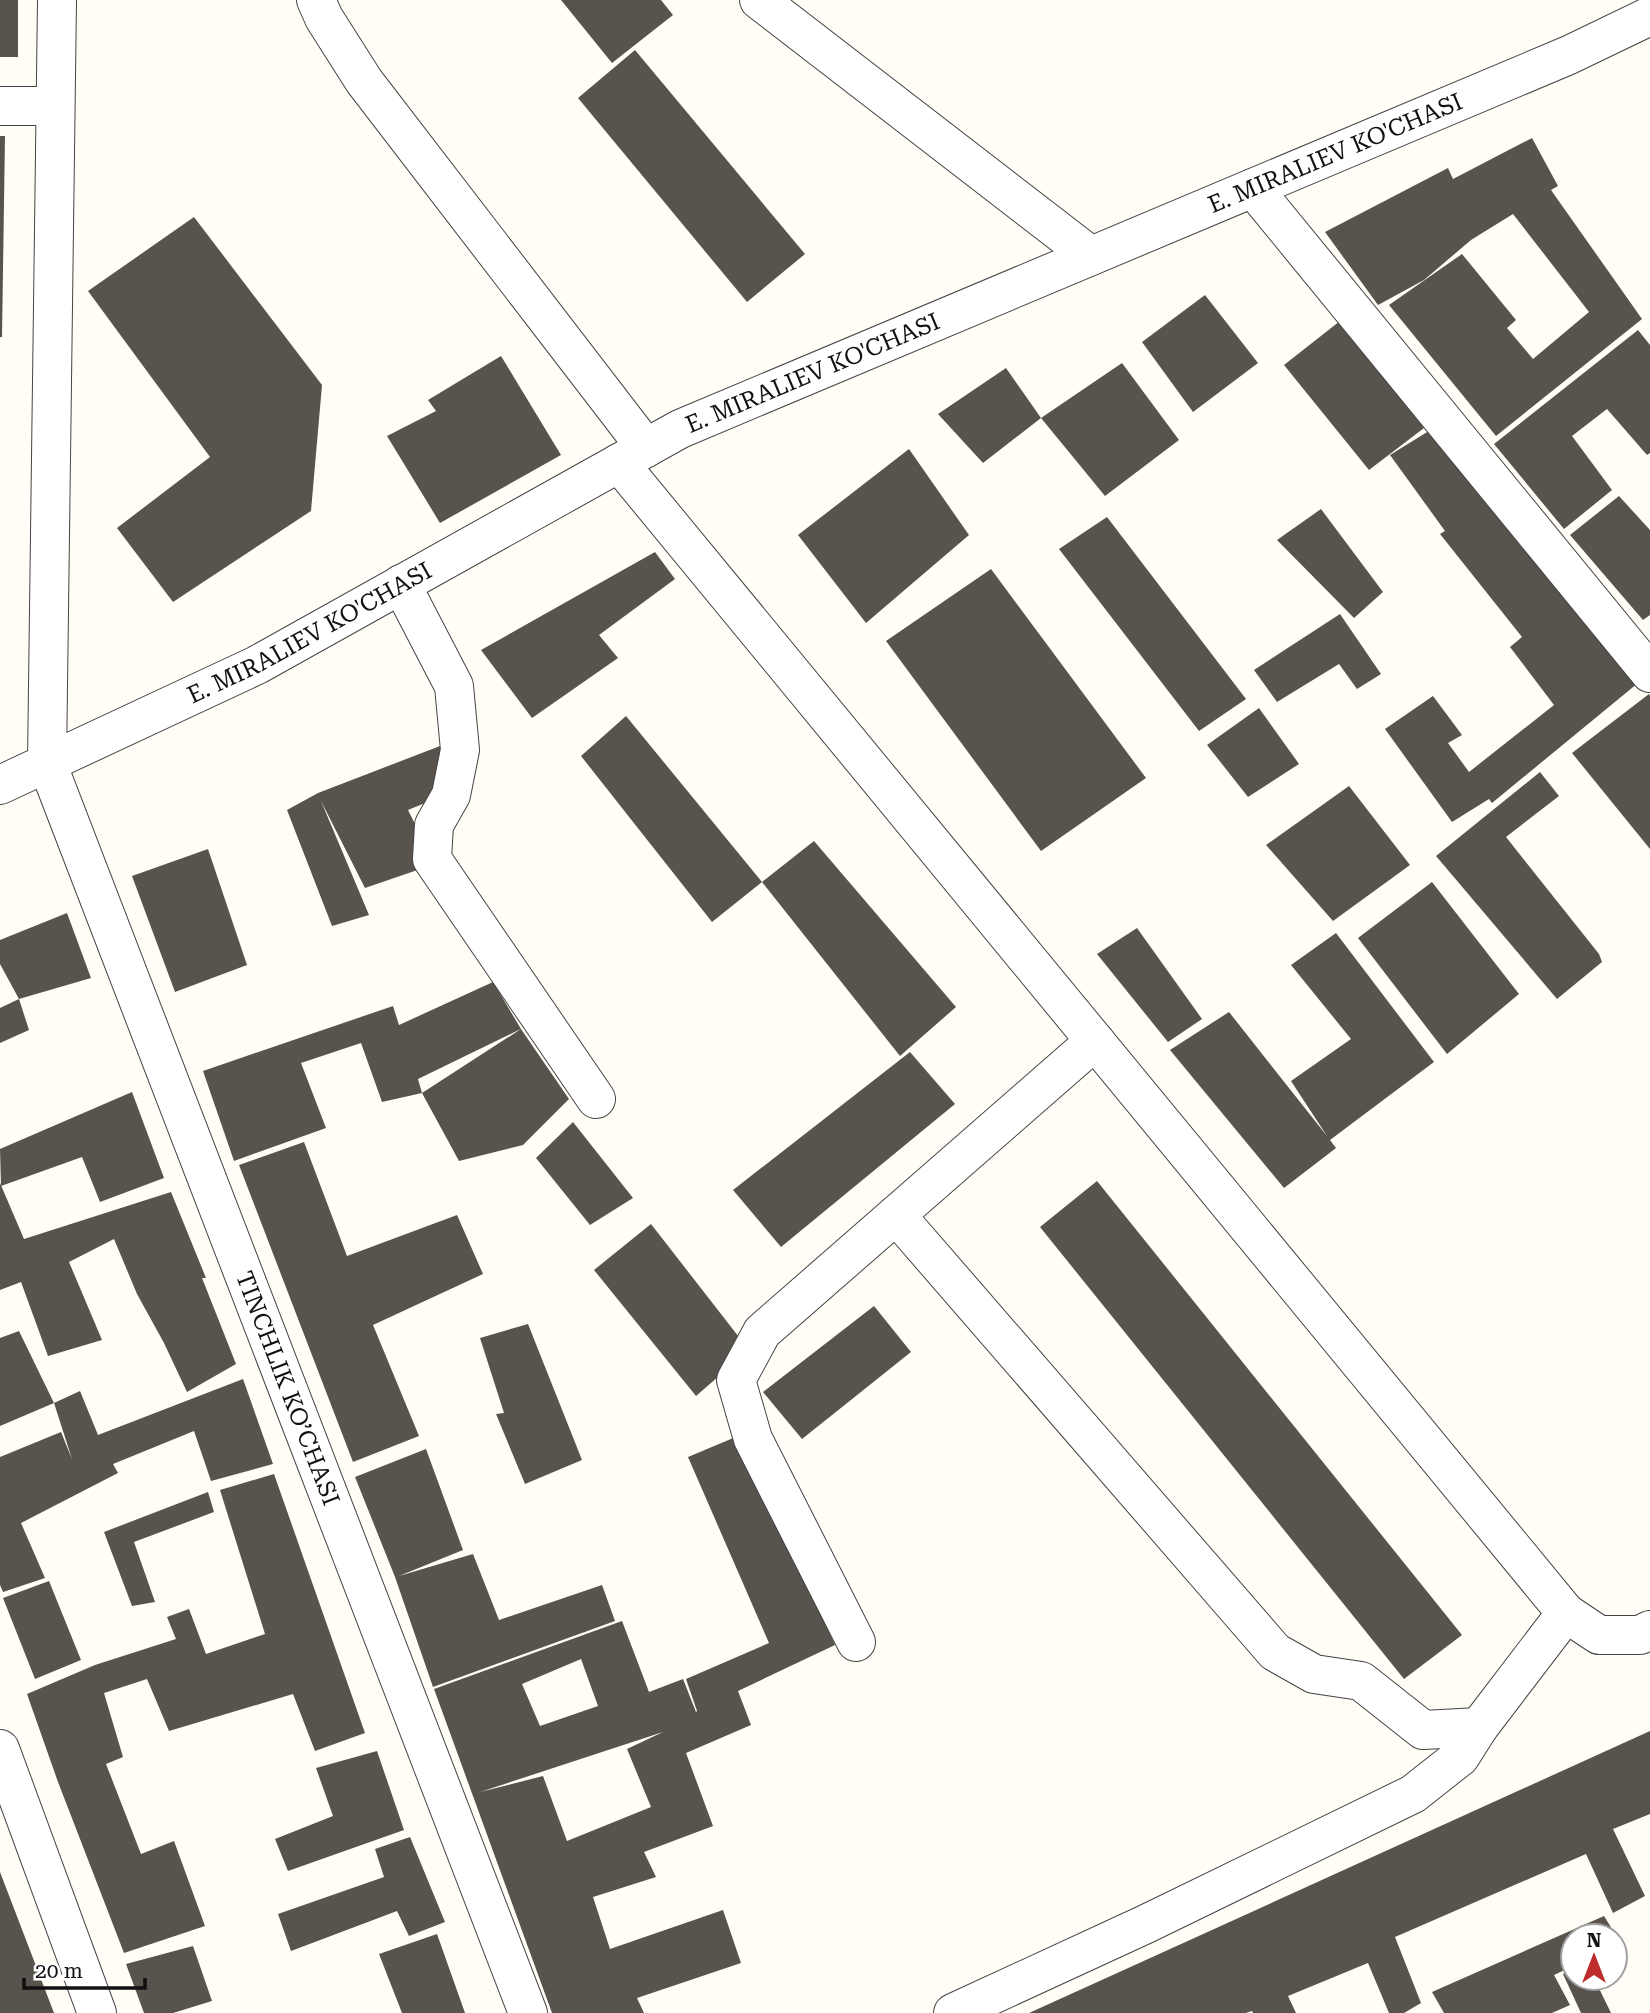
<svg xmlns="http://www.w3.org/2000/svg" width="1650" height="2013" font-family="'Roboto Serif',serif">
<rect width="100%" height="100%" fill="#fffdf5"/>
<path fill="#59534d" fill-rule="evenodd" d="M0,0H18V57H0Z
M561,0H661L673,15L612,63Z
M635,50L805,254L747,302L578,98Z
M0,136H5L2,337H0Z
M1532,138L1558,186L1551,190L1642,319L1496,436L1389,305L1462,254L1516,320L1507,328L1533,359L1589,312L1513,214L1471,240L1424,280L1378,305L1325,232L1448,168L1453,179Z
M194,217L322,385L311,511L173,602L117,528L210,457L88,291Z
M1205,295L1258,363L1193,412L1142,342Z
M1340,321L1424,428L1369,470L1284,365Z
M1638,330L1650,345V453L1647,455L1607,409L1572,436L1612,490L1564,529L1494,444Z
M501,356L561,455L440,523L387,436L436,411L428,400Z
M1122,363L1179,440L1105,496L1041,418Z
M1006,368L1041,418L983,463L938,414Z
M1432,429L1638,683L1492,803L1489,799L1452,822L1385,729L1433,696L1462,735L1448,743L1469,772L1554,705L1510,647L1522,637L1440,534L1445,531L1390,455Z
M909,449L969,535L866,623L798,535Z
M1619,496L1650,530V615L1643,620L1570,535Z
M1321,509L1383,592L1354,618L1277,540Z
M1107,517L1246,699L1199,731L1059,549Z
M655,552L675,579L599,635L618,658L532,718L481,650Z
M991,569L1146,778L1041,851L886,641Z
M1340,614L1381,674L1357,689L1339,664L1277,702L1254,670Z
M1649,694L1650,696V849L1572,753Z
M1259,708L1299,764L1248,797L1207,745Z
M626,716L762,882L712,922L581,756Z
M440,746L459,789L408,810L435,864L365,888L321,801L369,915L332,926L287,810L318,793Z
M1540,772L1559,796L1506,837L1599,954L1602,962L1557,999L1436,856Z
M1349,786L1410,865L1333,921L1266,845Z
M814,841L956,1007L900,1056L762,882Z
M208,849L247,965L175,992L132,876Z
M1432,882L1519,994L1447,1054L1358,938Z
M67,913L91,978L19,999L0,964V940Z
M1137,928L1202,1019L1168,1042L1097,954Z
M1336,933L1434,1062L1330,1140L1336,1148L1284,1188L1170,1050L1229,1012L1327,1136L1291,1081L1351,1039L1291,965Z
M493,982L521,1029L418,1079L422,1093L382,1102L361,1043L301,1063L326,1128L234,1161L203,1071L393,1006L399,1025Z
M19,999L29,1030L0,1043V1008Z
M521,1029L569,1099L523,1145L459,1161L422,1093Z
M910,1052L955,1104L781,1247L733,1190Z
M132,1092L164,1178L100,1202L82,1157L1,1186L0,1149Z
M573,1122L633,1198L590,1225L536,1158Z
M304,1142L347,1256L457,1215L483,1274L373,1325L419,1436L353,1462L239,1165Z
M1097,1181L1462,1635L1404,1679L1040,1227Z
M0,1183L24,1239L171,1192L206,1278H202L236,1364L187,1392L164,1343L137,1294L114,1239L69,1262L102,1340L48,1356L21,1282L0,1290Z
M651,1224L749,1350L696,1396L594,1270Z
M874,1306L911,1352L802,1439L763,1392Z
M528,1324L582,1460L525,1484L496,1414L504,1413L480,1338Z
M19,1331L54,1403L0,1426V1338Z
M243,1379L273,1464L211,1481L194,1431L113,1464L118,1473L21,1523L45,1578L3,1592L0,1585V1457L61,1432L72,1459L54,1403L80,1391L98,1435Z
M738,1436L835,1645L738,1691L751,1725L686,1753L713,1826L644,1852L656,1877L593,1897L610,1949L723,1910L741,1963L637,1998L644,2013H552L434,1689L622,1621L649,1692L683,1679L696,1712L697,1711L686,1679L769,1643L688,1457ZM581,1659L598,1706L540,1726L522,1684ZM663,1732L627,1749L651,1807L567,1841L543,1776L480,1792Z
M426,1449L463,1550L399,1576L473,1554L499,1620L602,1585L615,1621L433,1687L395,1577L355,1477Z
M274,1474L365,1733L315,1751L293,1694L169,1731L147,1679L104,1693L123,1757L106,1764L141,1854L174,1841L205,1926L124,1953L58,1782L27,1694L95,1665L176,1639L167,1617L189,1609L206,1654L265,1634L220,1490Z
M208,1492L214,1512L134,1542L155,1602L132,1606L104,1532Z
M49,1581L81,1660L35,1679L3,1598Z
M1650,1731V1814L1613,1829L1645,1896L1613,1913L1586,1854L1395,1937L1421,2003L1404,2013H1389L1368,1963L1288,1996L1296,2013H1253L1252,2011L1246,2013H1029Z
M377,1751L404,1830L288,1871L275,1839L333,1816L316,1768Z
M410,1837L445,1922L409,1936L397,1911L291,1951L278,1914L384,1877L375,1849Z
M0,1872L54,2013H0Z
M1604,1916L1620,1942L1615,1945V1936H1573V1966L1554,1975L1570,2005L1552,2013H1444L1432,1992Z
M437,1934L465,2013H402L379,1954Z
M193,1946L212,2001L173,2013H144L126,1964Z
M1573,1970V1978H1594L1611,2013H1581L1563,1974Z"/>
<g fill="none" stroke-linecap="round" stroke-linejoin="round">
<defs>
<g id="minor">
<path id="s1" d="M57,0L47,763L528,2013"/>
<path d="M316,0L324,18L364,81L646,448"/>
<path d="M759,0L1091,256"/>
<path d="M0,106H55"/>
<path d="M1253,188L1650,673"/>
<path d="M619,463L1566,1613L1599,1635H1640L1650,1630"/>
<path d="M401,584L454,686L460,750L451,795L434,825L432,859L596,1099"/>
<path id="s2" d="M0,785L257,665L680,429L1569,55L1650,16"/>
<path d="M896,1215L1275,1652L1314,1674L1361,1681L1423,1730L1479,1727L1566,1613"/>
<path d="M856,1642L753,1439L736,1380L762,1332L1095,1041"/>
<path d="M0,1749L97,2013"/>
<path d="M953,2013L1146,1924L1413,1794L1460,1757L1479,1727"/>
</g>
</defs>
<use href="#minor" stroke="#444" stroke-width="40"/>
<use href="#minor" stroke="#fff" stroke-width="38"/>
</g>
<g text-anchor="middle" dominant-baseline="central" stroke-width="7" stroke-linejoin="round" paint-order="stroke">
<g font-size="24" fill="#111" stroke="#fff">
<text stroke="none"><textPath href="#s2" startOffset="1479">E. MIRALIEV KO'CHASI</textPath></text>
<text stroke="none"><textPath href="#s2" startOffset="912">E. MIRALIEV KO'CHASI</textPath></text>
<text stroke="none"><textPath href="#s2" startOffset="345">E. MIRALIEV KO'CHASI</textPath></text>
<text stroke="none"><textPath href="#s1" startOffset="1433">TINCHLIK KO’CHASI</textPath></text>
</g>
</g>
<g transform="translate(1594 1957)"><circle r="33" fill="#ffffff" stroke="#a0a0a0" stroke-width="2"/>
<path d="M0-5L12 26L0 18L-12 26Z" fill="#be2d2c"/>
<text y="-10" font-size="19" font-weight="bold" text-anchor="middle" fill="#111111">N</text>
</g>
<path d="M24 1978v10h121v-10" fill="none" stroke="#111111" stroke-width="3.5"/>
<text x="35" y="1978" font-size="21" fill="#111111" stroke="#ffffff" stroke-width="5" paint-order="stroke">20 m</text>
</svg>
